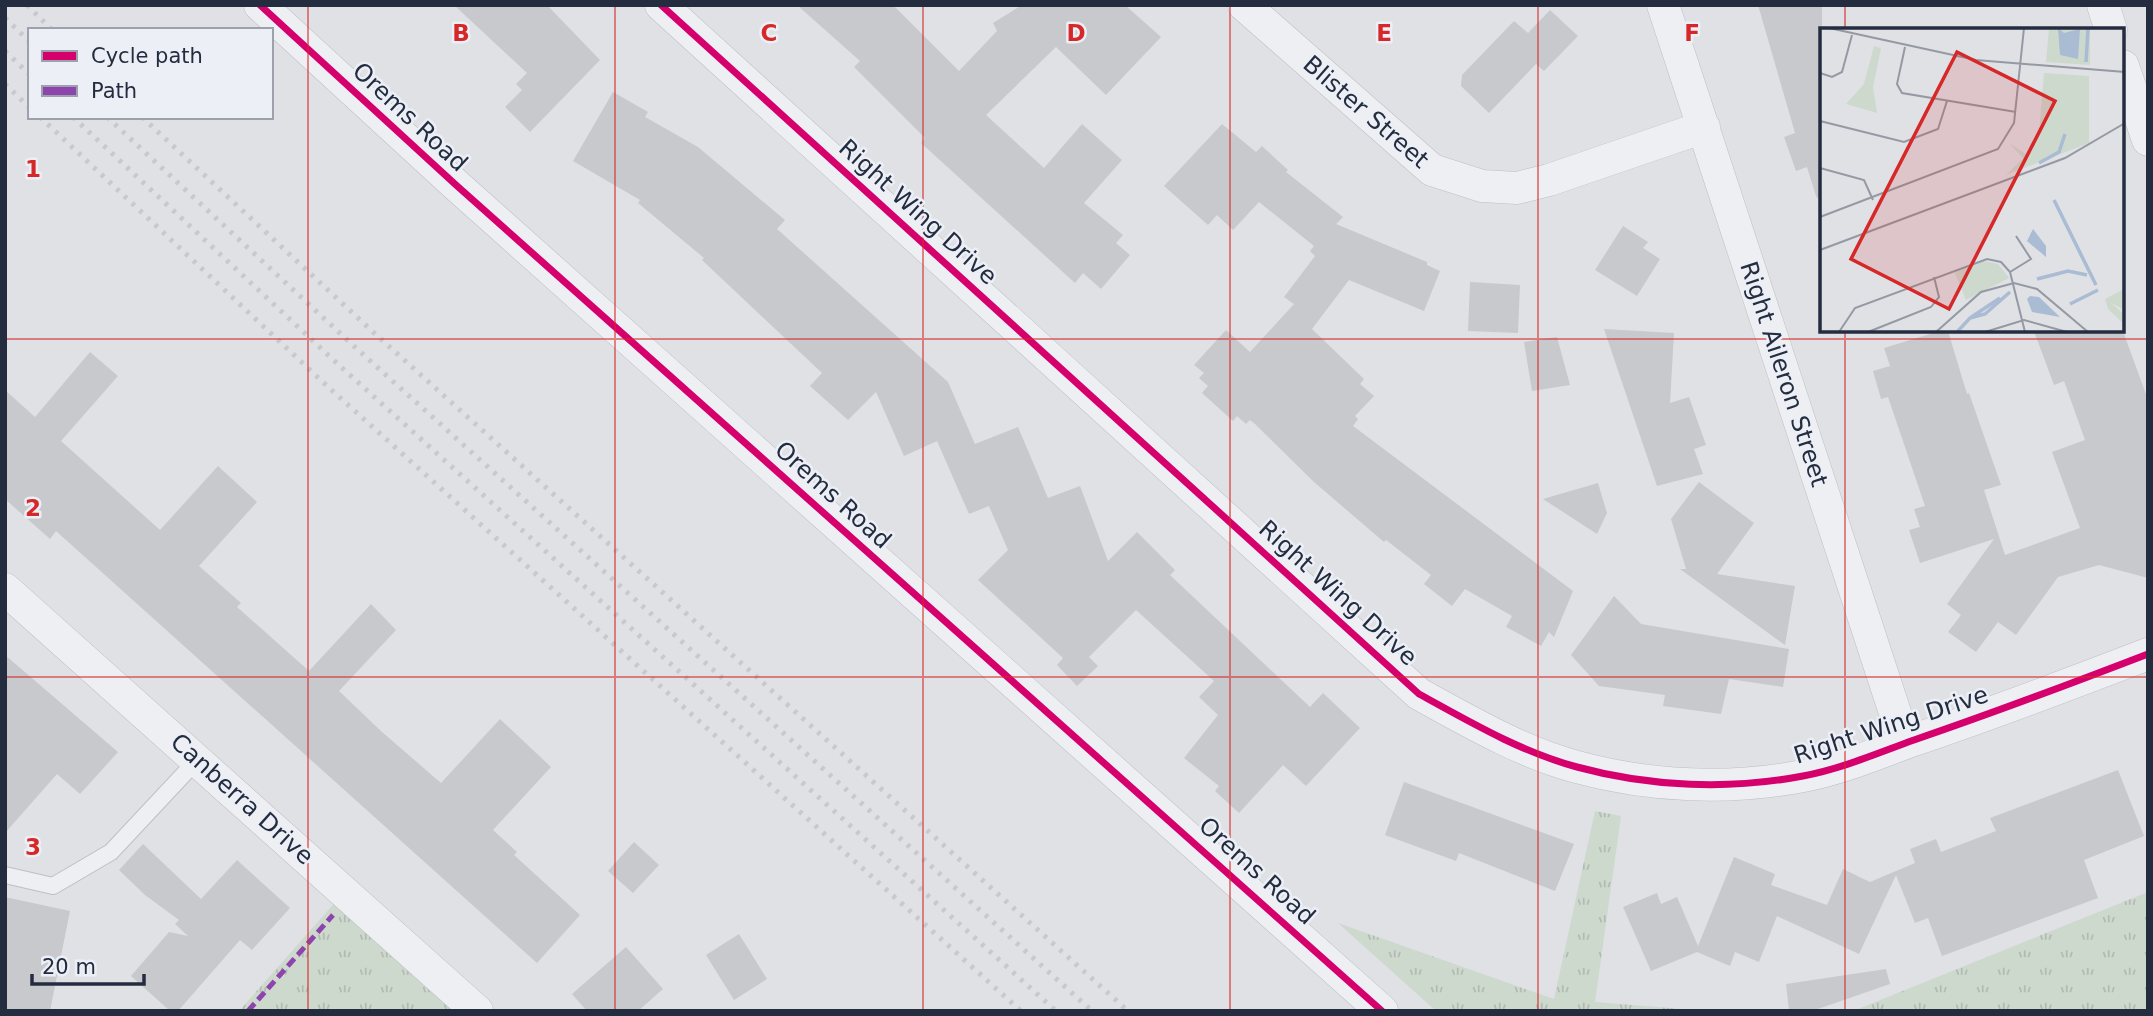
<svg xmlns="http://www.w3.org/2000/svg" width="2153" height="1016" font-family="'DejaVu Sans',sans-serif">
<defs>
<pattern id="park-tufts" width="24" height="20" patternUnits="userSpaceOnUse" patternTransform="scale(1.75)"><rect width="24" height="20" fill="#ced9ce"/><path d="M3 7l-1-3M5 7V3M7 7l1-3M15 17l-1-3M17 17v-4M19 17l1-3" fill="none" stroke="#b1bbb2"/></pattern>
</defs>
<rect width="100%" height="100%" fill="#dfe1e5"/>
<path fill="url(#park-tufts)" d="M1595,811L1621,816L1595,1002L1707,1011H1436L1338,923L1554,999Z
M2148,892V1011H1853Z
M338,899L460,1011H239Z"/>
<path fill="#c7c9cd" d="M454,5H547L600,60L530,132L505,107L522,90L516,84L527,73Z
M797,5H893L959,71L997,31L993,23L1022,5H1125L1161,37L1106,95L1056,47L986,115L1044,168L1082,124L1122,160L1084,203L1123,235L1116,243L1130,255L1101,289L1083,273L1075,283L921,143L925,138L854,67L860,61Z
M1758,5H1822V197L1817,198L1815,193L1807,167L1796,171L1784,137L1795,133Z
M1550,10L1578,36L1544,71L1536,64L1489,113L1461,86L1462,75L1514,21L1528,33Z
M613,92L648,112L645,117L698,147L785,220L777,229L948,382L975,444L1018,427L1048,498L1080,486L1108,561L1137,532L1175,570L1170,575L1310,707L1323,693L1360,728L1306,786L1283,765L1239,813L1215,791L1219,786L1184,758L1218,715L1199,697L1214,681L1136,610L1089,657L1098,666L1077,686L1057,665L1063,658L978,580L1008,550L989,506L969,514L937,441L904,456L876,392L848,420L810,386L822,373L702,260L704,258L638,203L640,200L573,161Z
M1222,124L1256,152L1262,146L1288,170L1286,172L1343,217L1336,224L1427,262V265L1440,271L1424,311L1349,280L1312,329L1364,379L1360,384L1374,396L1355,416L1358,419L1353,426L1573,591L1554,637L1549,632L1541,646L1506,627L1512,616L1465,589L1452,606L1424,584L1431,575L1386,540L1384,542L1314,482L1255,424L1250,420L1246,424L1237,416L1233,421L1202,393L1208,386L1199,378L1204,373L1194,365L1226,330L1250,352L1294,304L1284,297L1315,256L1310,251L1314,246L1259,202L1233,230L1217,215L1208,225L1164,186Z
M1623,226L1648,242L1643,248L1660,259L1637,296L1595,270Z
M1470,282L1520,285L1518,333L1468,331Z
M1604,329L1674,333L1670,403L1689,397L1706,445L1694,449L1703,474L1657,486Z
M1940,331H1948L1967,394L1969,393L2001,485L1984,490L2005,555L2080,528L2052,452L2085,440L2064,381L2054,385L2034,331H2123L2148,400V578L2099,565L2058,577L2016,635L1998,622L1976,652L1948,632L1961,615L1947,604L1994,539L1920,563L1909,530L1920,527L1914,509L1925,506L1888,397L1881,399L1873,371L1890,366L1884,348Z
M1557,337L1570,385L1532,391L1524,342Z
M90,352L118,376L61,441L160,530L218,466L257,502L199,566L241,603L237,607L309,671L371,604L396,630L339,691L382,732L441,783L500,719L551,767L493,830L517,852L514,855L580,915L537,963L56,531L50,539L5,499V390L35,417Z
M1699,482L1754,523L1717,574L1795,586L1785,645L1680,569H1686L1671,519Z
M1598,483L1607,513L1597,534L1543,499Z
M1614,596L1641,624L1789,649L1783,687L1729,679L1721,714L1663,706L1665,695L1599,686L1571,655Z
M5,655L118,752L80,794L57,774L5,833Z
M2118,770L2144,836L2084,860L2098,898L1942,956L1928,918L1915,923L1896,875L1859,954L1777,916L1759,962L1735,952L1730,966L1697,952L1651,971L1623,907L1657,893L1661,904L1677,897L1698,946L1734,857L1775,874L1771,885L1827,905L1843,869L1870,882L1915,863L1910,849L1936,839L1941,852L1996,831L1990,818Z
M1404,782L1574,844L1555,891L1459,853L1456,861L1385,835Z
M634,842L659,865L633,893L608,871Z
M143,844L201,899L237,860L290,908L252,950L240,940L178,1011H170L131,976L169,932L188,936L175,924L179,920L145,895L119,870Z
M5,897L70,911L50,1011H5Z
M739,934L767,979L734,1000L706,955Z
M626,947L663,989L638,1011H587L572,994Z
M1886,969L1890,984L1812,1011H1789L1786,984Z"/>
<g fill="none" stroke-linecap="round" stroke-linejoin="round">
<defs>
<path id="service" d="M5,875L53,886L111,852L198,759"/>
<path id="minor" d="M260,5L456,185L1382,1011
M661,5L1419,694C1470,722 1521,752 1577,767C1650,787 1730,790 1803,776C1841,769 1878,753 1914,740C1993,713 2070,684 2148,654
M1244,5L1432,170L1482,186L1517,188L1549,180L1704,127
M1663,5L1905,743
M2103,5L2111,30
M2123,66L2148,140
M5,589L477,1011"/>
</defs>
<use href="#service" stroke="#bdbfc3" stroke-width="18"/>
<use href="#minor" stroke="#bdbfc3" stroke-width="33"/>
<use href="#service" stroke="#eeeff2" stroke-width="16"/>
<use href="#minor" stroke="#eeeff2" stroke-width="32"/>
<path stroke="#c7c9cd" stroke-width="5" stroke-dasharray="3.5 7" stroke-linecap="butt" d="M27,5L52,30
M5,18L30,42
M5,51L30,75
M5,84L30,108
M40,117L326,385L1021,1011
M73,117L341,367L1056,1011
M107,117L357,349L1092,1011
M142,117L372,331L1128,1011"/>
<path stroke="#8e44ad" stroke-width="5" stroke-dasharray="10 5" stroke-linecap="butt" d="M248,1011L333,915"/>
<defs>
<path id="cycleway" d="M260,5L456,185L1382,1011
M661,5L1419,694C1470,722 1521,752 1577,767C1650,787 1730,790 1803,776C1841,769 1878,753 1914,740C1993,713 2070,684 2148,654"/>
</defs>
<use href="#cycleway" stroke="#eceff6" stroke-width="11"/>
<use href="#cycleway" stroke="#d6006c" stroke-width="7"/>
</g>
<path fill="none" stroke="#d62828" stroke-width="2" stroke-opacity="0.55" d="M308,5V1011M615,5V1011M923,5V1011M1230,5V1011M1538,5V1011M1845,5V30M1845,331V1011M5,339H2148M5,677H2148"/>
<g text-anchor="middle" dominant-baseline="central" stroke-width="5" stroke-linejoin="round" paint-order="stroke">
<g font-size="24" fill="#242d40" stroke="#eceff6">
<text transform="translate(1366 112) rotate(41)">Blister Street</text>
<text transform="translate(410 117) rotate(43)">Orems Road</text>
<text transform="translate(918 212) rotate(42)">Right Wing Drive</text>
<text transform="translate(1784 374) rotate(72)">Right Aileron Street</text>
<text transform="translate(833 495) rotate(42)">Orems Road</text>
<text transform="translate(1338 593) rotate(42)">Right Wing Drive</text>
<text transform="translate(1891 725) rotate(-18)">Right Wing Drive</text>
<text transform="translate(242 799) rotate(42)">Canberra Drive</text>
<text transform="translate(1257 871) rotate(42)">Orems Road</text>
</g>
</g>
<g transform="translate(1820 28)">
<rect width="304" height="304" fill="#dfe1e5"/>
<path d="M304,261V282L290,274L304,286V296L288,281L285,271Z" fill="#ced9ce"/>
<path d="M229,0H270V37L226,34ZM54,18L61,20L53,59L57,85L26,76L44,56ZM224,45L269,48V115L186,147L203,130L189,115L206,126L219,105ZM163,233L178,236L189,250L146,272L134,243Z" fill="#ced9ce"/>
<path d="M238,0L244,5L260,1L258,31L240,27ZM213,201L226,218V229L207,213ZM210,268L219,269L240,289L212,284L207,271Z" fill="#aabbd4"/>
<path fill="none" stroke="#aabbd4" stroke-width="3.5" d="M266,34L268,0M219,135L239,124L245,106M234,172L276,257M217,251L248,243L267,247M250,276L278,262M150,290L180,270M137,304L150,290L165,286L190,264"/>
<path fill="none" stroke="#9499a3" stroke-width="2" d="M9,0L156,32L305,44M85,19L77,56L82,65L196,84M0,45L12,49L22,44L32,7M0,93L84,114L118,101L127,73M0,140L44,152L53,172M0,189L178,121L194,95L204,0M0,222L245,130L305,95M190,244L211,231L196,208M19,304L35,280L167,231L181,234L190,244L205,304M48,304L111,279L119,269L114,249M116,304L161,264L194,255L217,261L268,304M165,304L204,292L247,304"/>
<path fill="#d62828" fill-opacity="0.15" stroke="#d62828" stroke-width="3.5" d="M137,24L235,73L129,281L31,231Z"/>
<rect width="304" height="304" fill="none" stroke="#242d40" stroke-width="3.5"/>
</g>
<g font-size="23" text-anchor="middle" font-weight="bold" fill="#d62828" stroke="#eceff6" stroke-width="5" stroke-linejoin="round" paint-order="stroke">
<text x="461" y="41">B</text>
<text x="769" y="41">C</text>
<text x="1076" y="41">D</text>
<text x="1384" y="41">E</text>
<text x="1692" y="41">F</text>
<text x="33" y="177">1</text>
<text x="33" y="516">2</text>
<text x="33" y="855">3</text>
</g>
<rect width="2153" height="1016" fill="none" stroke="#242d40" stroke-width="14"/>
<rect x="28" y="28" width="245" height="91" fill="#eceff6" stroke="#9ca1ad" stroke-width="2"/>
<rect x="42" y="51" width="35" height="10" fill="#d6006c" stroke="#9ca1ad" stroke-width="2"/>
<text x="91" y="63" font-size="21" fill="#242d40">Cycle path</text>
<rect x="42" y="86" width="35" height="10" fill="#8e44ad" stroke="#9ca1ad" stroke-width="2"/>
<text x="91" y="98" font-size="21" fill="#242d40">Path</text>
<path d="M32 974v10h112v-10" fill="none" stroke="#242d40" stroke-width="3.5"/>
<text x="42" y="974" font-size="21" fill="#242d40" stroke="#eceff6" stroke-width="5" paint-order="stroke">20 m</text>
</svg>
